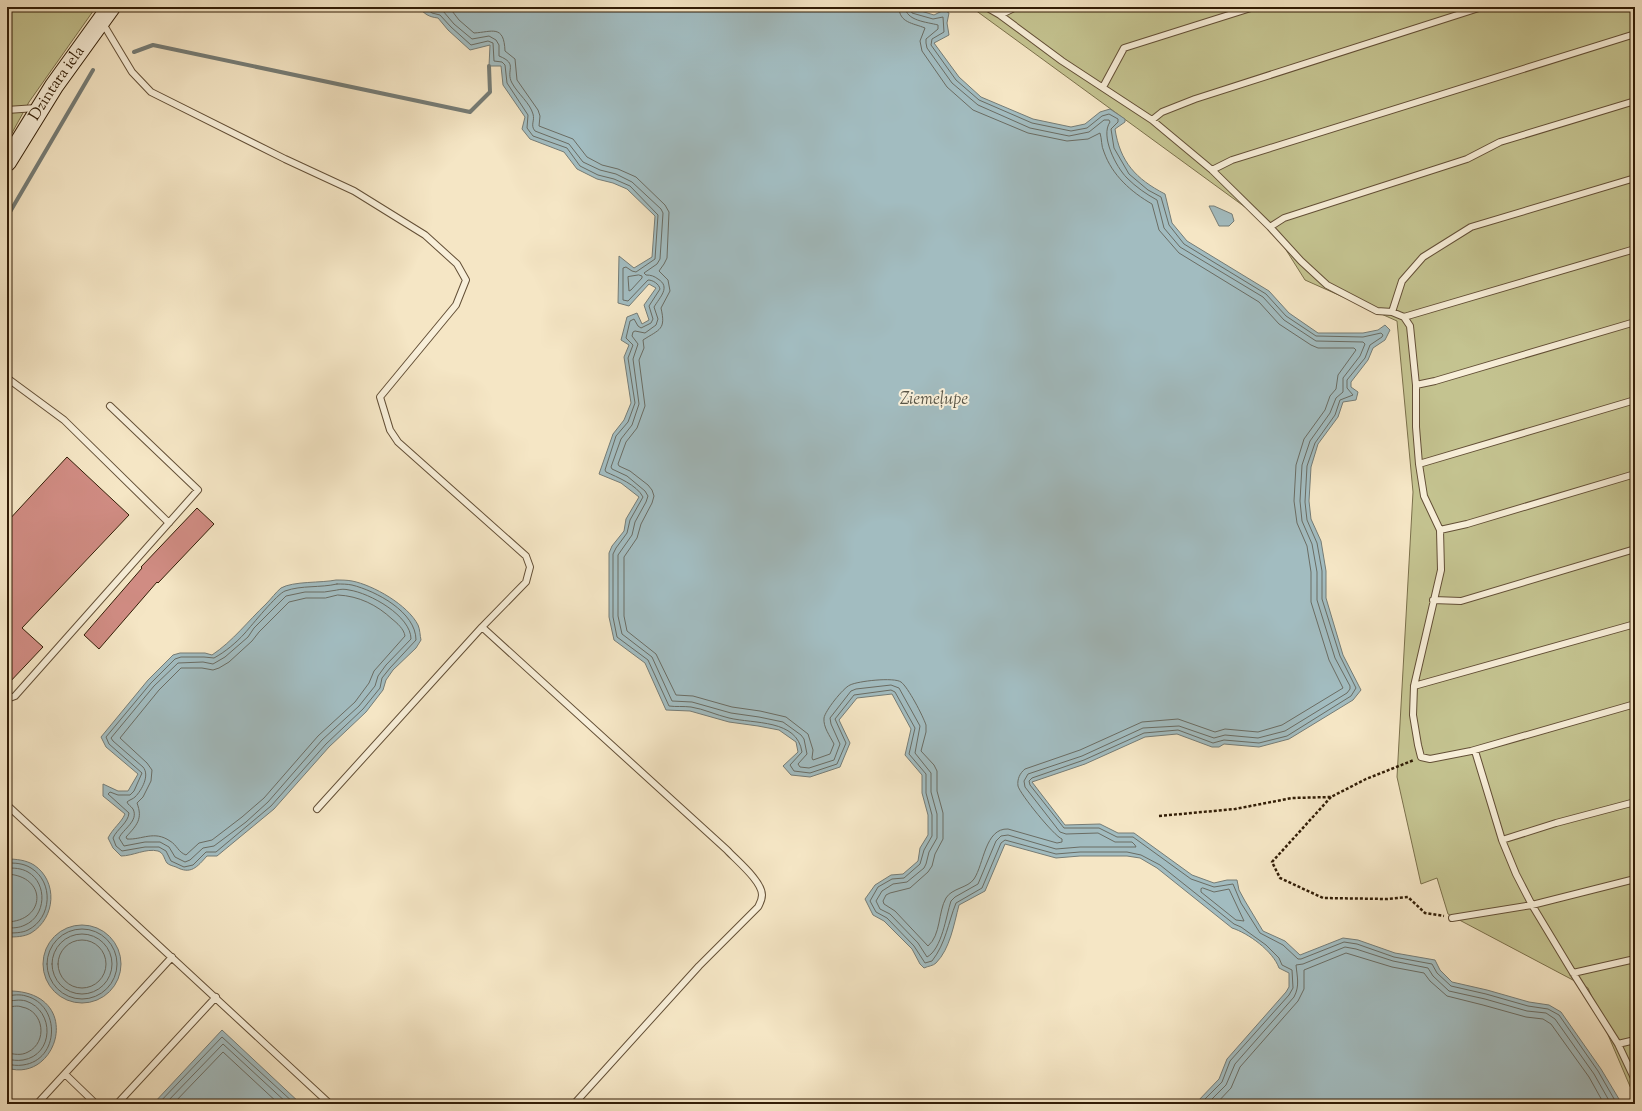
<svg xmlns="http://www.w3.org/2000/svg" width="1642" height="1111" font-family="'Sorts Mill Goudy',serif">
<rect width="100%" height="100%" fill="#f5e6c5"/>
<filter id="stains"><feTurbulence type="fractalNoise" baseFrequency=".005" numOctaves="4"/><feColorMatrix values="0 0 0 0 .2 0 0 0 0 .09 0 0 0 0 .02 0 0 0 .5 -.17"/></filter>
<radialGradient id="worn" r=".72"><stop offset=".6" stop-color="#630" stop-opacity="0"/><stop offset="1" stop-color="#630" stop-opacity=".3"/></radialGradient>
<path fill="#c4c390" stroke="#7b704b" d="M7,7H96L29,102L7,142Z
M971,7H1635V1098L1588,988L1448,914L1437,878L1421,884L1397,777L1413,492L1397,321L1305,280L1271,226Z"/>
<path fill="#a2bcc0" stroke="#757c76" d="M419,7H908L934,15L944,10L949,13L947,23L949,35L934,43L959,77L981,97L1033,119L1071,127L1085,124L1100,112L1110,109L1125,119V122L1115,129C1120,162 1136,179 1165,194L1172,223L1187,241L1269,291L1289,313L1318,333H1363L1378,330L1385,325L1390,330L1385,340L1373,348L1368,360L1351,382V387L1358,392L1356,400L1343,402L1338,417L1318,444L1311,467L1309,501L1311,519L1321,541L1326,571V598L1343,655L1361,690L1353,700L1289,739L1259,747L1224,744L1219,747H1212L1177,734L1145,737L1085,764L1032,782L1065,825L1100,824L1118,833H1134L1192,875L1214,883L1227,880H1237L1239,890L1245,901L1263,931L1285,941L1300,955L1343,938L1358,940L1395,953L1435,960L1440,970L1452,982L1487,990L1529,1002L1549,1005L1561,1012L1601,1069L1622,1104H1187L1197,1102L1219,1079L1227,1059L1286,992L1289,987V973L1279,968C1273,951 1248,933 1232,928L1157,868L1140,858L1127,856H1080L1056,858L1005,844L985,891L959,905C954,924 950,949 936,963C933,966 928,966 924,968L920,964L912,949L884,921L873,915L865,899L875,885L891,875L903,874L918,861L920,848L928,835V815L922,793V775L905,755L911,729L892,694L857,698L839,720L850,743L840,767L810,777L791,775L783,766L798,752L796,742L779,730L758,726L729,722L690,711L666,710L645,663L614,640L609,617V553L612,546L624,531L626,519L639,497L621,483L599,474L613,434L624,420L631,403L624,357L629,345L621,340L627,317L637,313L642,324L649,320L644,305L656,288L649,284L629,306L618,303L619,256L634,268L652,257L655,216L627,189L613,183L597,179L577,169L564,152L530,139L522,129L525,117L503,85L501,66H489L490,45L470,50L448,30L438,18C429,17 424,14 419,7Z
M1209,206H1214L1232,214L1234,221L1229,226H1219Z
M336,580C341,580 347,580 352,581C373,585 408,605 418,625C420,629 420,636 421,640L416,648L393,670L386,680L383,690L366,712L329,747L274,809L217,856H207C197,867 191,875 176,867C173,866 169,865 167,863C164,859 164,853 158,851C146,848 133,856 121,856L113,848L108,838C113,828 121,823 125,814L103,796V784L118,791H128L138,774L106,747L101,737L148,680L173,655L180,653H205L212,655C233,641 248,621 266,604C271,599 276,592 281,588C293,581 322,583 336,580Z
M7,859C16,859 26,860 34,865C58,881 56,918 31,933C24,937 15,937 7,937Z
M43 964a39 39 0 1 1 78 0a39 39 0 1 1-78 0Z
M12,991C84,994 58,1084 7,1068V993Z
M222,1030L301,1104H153Z"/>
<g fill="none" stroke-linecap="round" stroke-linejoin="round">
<path stroke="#6a6c63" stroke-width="1" d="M424,7L432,13L440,15L451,27L471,45L488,41L493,43L494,61L502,62L505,65L507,83L528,115L527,128L533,136L567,148L580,166L598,175L614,179L630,186L658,215L655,259L636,272L632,271L626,267L623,268V300L628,301L648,280C653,280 659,284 660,289L649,306L653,319L651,323L641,328L638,326L634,319L630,321L626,338L633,345L628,358L635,403L628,422L616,436L605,470L606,472C617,477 637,485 643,497L630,520L627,533L616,548L613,554V617L617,637L648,660L669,706C676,707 683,706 691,707C704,709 716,715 729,718C754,724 797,719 802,752L790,765L794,771L810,773L837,764L846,743L835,719L854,695L891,690L895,692L915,728L909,754L926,774V793L932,815V836L924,850L920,864L904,878L892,879L878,887L870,901L876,912L887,918L914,946L925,963L932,961C946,943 948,923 956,903L982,888L1001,843L1005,840L1056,854L1080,852H1127L1141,855L1160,865L1234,924L1241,927L1266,945L1279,958L1282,965L1292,970L1293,988L1289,995L1230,1061L1222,1082L1200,1104
M431,7L443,11L454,24L472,39L489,36L496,40L499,45V56C519,64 505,70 512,83C518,94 530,103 533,114C535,121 530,125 535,131L569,144L583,162L600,170L616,174L632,182L661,209L663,213L660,259L657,264L644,273L646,275C651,275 654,276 658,279C671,287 660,297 654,307L658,319L656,325L645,333L635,331L633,332L632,336L638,344L633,359L639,404L632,425L621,439L611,467L612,469L627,476L645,491L648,496L646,502L635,522L632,535L618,555V616L622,634L652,657L672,701L692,702L731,713L759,717L783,722L801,735L804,739L807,754L798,764L800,767L809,768L834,760L840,744L831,724L830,718L851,691L856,689L891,685L899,688L920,726L915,753L931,773V792L937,814V838L929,852L926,864L924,868L907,882L893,884L882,891L876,901L880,909L890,914L918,943L927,957C942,949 946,916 951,901L955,897L978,884L996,841L1001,836L1008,835L1056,849L1080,847H1136L1135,845L1132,842H1115L1098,833L1066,834L1060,832L1025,787L1024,781L1028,774L1082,756L1143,728L1179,726L1214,738L1225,735L1258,738L1285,731L1347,693L1350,689V686L1335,658L1317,600V572L1312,544L1302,521L1300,501L1302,465L1310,441L1330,413L1336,398L1343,392V378L1360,356L1365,344L1363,342L1316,341L1284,320L1263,297L1180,247L1164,228L1157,200C1146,194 1136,187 1127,178C1116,167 1100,136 1110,122L1109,120H1104L1089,132L1069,136L1030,128L978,105L952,83L927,48L926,43V39L938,29V25C927,22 906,21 905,7
M449,7L459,20L474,33C492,32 504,24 505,51L515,59L517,80L538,110L540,116L539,126L573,139L587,157L602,165L618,169L636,177L665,205L669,212L667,258L664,264L659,271L668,280L670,291L661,308C666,330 660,329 643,340L644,348L639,360L645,406L637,428L626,442L618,464L619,466L630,471L648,485L652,490L654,496L652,503L641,524L637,538L624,557V616L627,631L656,654L676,695L693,696L732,707L760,711L786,717L808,734L813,750L812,758L813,760L830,754L834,744C830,736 823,727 824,718C825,711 843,688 850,685C858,681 894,677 901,682C908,687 923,716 926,725V732L921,751L934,765L937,771V791L943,813V839L935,854L932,866L928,872L910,888L890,893L886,895L883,901L884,904L895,911L928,946C941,935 938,912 946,898C952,888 968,888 974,879C984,864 985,828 1008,829L1057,843L1062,842V839C1054,836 1020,794 1018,786C1017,779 1020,773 1025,769L1080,750L1142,722L1178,719L1215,732L1225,729L1258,732L1282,725L1343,688L1329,660L1311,602V572L1307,546L1297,523L1294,501L1296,465L1304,439L1325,410L1330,396L1336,389L1338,375L1356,350L1354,348H1318L1311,345L1279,324L1259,302L1179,253L1159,230L1152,204C1131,192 1112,175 1104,152C1101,146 1102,139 1100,133L1088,139L1067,141L1028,133L973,110L947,87L922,51L920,41L925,28C913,23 899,23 899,7
M910,7L912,13L933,19L943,17L944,32L932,39L931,45L956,80L979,100L1032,123L1071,131L1087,128L1102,116L1109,114L1118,119V122L1111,129L1114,148L1129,174L1148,190L1161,197L1169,225L1184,244L1266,294L1286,316L1316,336L1363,337L1381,333L1383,335L1382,337L1370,345L1365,358L1347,380V388L1353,395L1340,400L1335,415L1315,443L1307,466L1305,502L1307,520L1317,543L1322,571V599L1340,656L1356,688L1351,696L1287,736L1259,743L1224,740L1213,743L1178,730L1144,733L1084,760L1032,778L1029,781L1030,785L1064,828H1099L1117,837H1133L1191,879L1214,887L1233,884L1241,903L1260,933L1283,945L1298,959H1301L1344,942L1357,944L1394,957L1432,964L1437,973L1451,986L1486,994L1528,1006L1548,1009L1559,1015L1598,1071L1617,1104
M639,275L642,276V278L631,290L629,291L628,277Z
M337,584C342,584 347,584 352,585C376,591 416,612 416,640L390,668L382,678L380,688L363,709L326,744L271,806L216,852H206L193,865L184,867L171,861L166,851L159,847H145L122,851L116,846L113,838C117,829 128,823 129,813L108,794L110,792L118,795H130L134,791L142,773L109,744L106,737L151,683L175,659L181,657H204L214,658C225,652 236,643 245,633C252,625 277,594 285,591C302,585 320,588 337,584Z
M337,590C341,589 345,589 349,590C370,593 411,616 411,639L386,665L378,676L375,686L359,706L322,740L268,802L246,822L214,846L203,848L190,860L185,862L175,857L169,847L160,842H145L124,846L119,838C123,829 139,821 133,809C131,806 128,805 127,802C129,800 133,799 135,797C142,790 150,775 143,767L113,741L111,738L154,686L178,663L203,662L213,664L225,657L248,637L254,628L286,596L305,592H324Z
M338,595C359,596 377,605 392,619C397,623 404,629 405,636L374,671L369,683L355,702L318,736L264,798L242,817L212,840L199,843L186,855C178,852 177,845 170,841C154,830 142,840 127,839L126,837C137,825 143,819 137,803L143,797L151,781L152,770L147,763L120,738L159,690L181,668H202L213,670L219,668L229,662L252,641L259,632L289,602L306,598H325Z
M7,863C15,863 23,863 31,868C54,882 52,918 28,930C22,933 14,933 7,933
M7,868C14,868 21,868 28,872C48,884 46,916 25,925C19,928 13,928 7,928
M7,874C48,876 46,921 7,922
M1203,888L1214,892L1229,889L1244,921L1236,920L1201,892V889Z
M47 964a35 35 0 1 1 70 0a35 35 0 1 1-70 0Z
M52 964a30 30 0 1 1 60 0a30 30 0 1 1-60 0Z
M58 964a24 24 0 1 1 48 0a24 24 0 1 1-48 0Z
M7,996C13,995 20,994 26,996C61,1005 60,1060 23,1065C17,1066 12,1065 7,1064
M7,1001C13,1001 19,999 26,1001C55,1011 54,1055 23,1060C17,1061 12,1060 7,1059
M7,1007C12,1007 17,1005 22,1007C44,1011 48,1042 28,1052C21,1056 14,1054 7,1053
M158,1104L222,1037L295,1104
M165,1104L223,1044L288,1104
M173,1104L223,1052L279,1104
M1207,1104L1226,1085L1235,1064L1294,997C1300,986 1297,976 1296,965L1303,964L1345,947L1356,949L1393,961L1428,968L1433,976L1449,991L1485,999L1527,1011L1546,1013L1555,1019L1594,1074L1611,1104
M1216,1104L1231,1088L1240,1067L1298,1001L1304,989V970L1346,953L1392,967L1424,973L1430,981L1447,996L1483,1005L1526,1017L1543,1019L1551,1024L1589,1077L1604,1104"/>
<path stroke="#757c76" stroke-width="4" d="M134,52L153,45L470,112L490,92L489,66
M7,217L93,70"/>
</g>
<path fill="#d08c83" stroke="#321d06" d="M67,457L129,515L22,628L43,647L7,685V522Z
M197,508L214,524L158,583L157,582L99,649L84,635L142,568L141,567Z"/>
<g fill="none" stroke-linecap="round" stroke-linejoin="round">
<defs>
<path id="lane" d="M986,7L1000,15L1062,61L1152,120L1212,170L1270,227L1301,261L1327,285L1377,311L1392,312L1404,317L1410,326L1416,385V427L1419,464L1424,496L1440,530L1441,570L1414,686L1413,715L1418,745L1421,757L1430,759L1471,751L1635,704
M1000,15L1016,7
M102,22L132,72L151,92L285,159L354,191L425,235L457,264L466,280L456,305L380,397L390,430L398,442L526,556L530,567L526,582L482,627L317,809
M1103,87L1124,48L1254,7
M7,110L36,108
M1152,120L1162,112L1195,99L1482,7
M1212,170L1232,160L1635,34
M1270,227L1284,218L1467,159L1500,142L1635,101
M1392,312L1402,281L1423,257L1471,227L1635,178
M1404,317L1635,249
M7,378L64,420L169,523
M1416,385L1435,381L1635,322
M1419,464L1635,400
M1440,530L1467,524L1635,474
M1433,600L1461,601L1635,549
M482,627L727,850C736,860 762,881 762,895C762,900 760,903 758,907L699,966L574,1104
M1414,686L1635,624
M7,699L15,696L198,490L110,406
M1475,751L1502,840L1516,874L1532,905L1573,973L1618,1044L1635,1080
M7,805L330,1104
M1502,840L1556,823L1635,802
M1452,918L1532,905L1635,879
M1573,973L1635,959
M1618,1044L1635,1040
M65,1074L96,1104
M37,1104L172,957
M117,1104L216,997"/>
<g id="secondary">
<path id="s1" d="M7,162L54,86L111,7"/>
</g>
</defs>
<use href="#lane" stroke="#634f36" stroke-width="8"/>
<use href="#secondary" stroke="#321d06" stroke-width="20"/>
<path stroke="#321d06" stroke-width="2.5" stroke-dasharray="3 2" stroke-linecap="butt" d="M1331,797L1272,862L1280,878L1323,898L1387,899L1408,897L1425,913L1444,916
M1159,816L1235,809L1292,798L1331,797L1366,779L1414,760"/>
<use href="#lane" stroke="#f8efd9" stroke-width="6"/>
<use href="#secondary" stroke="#f8efd9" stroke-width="18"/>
</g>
<g text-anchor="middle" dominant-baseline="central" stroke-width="4" stroke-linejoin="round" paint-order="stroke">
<g font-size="16" fill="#321d06" stroke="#f8efd9">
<text stroke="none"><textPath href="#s1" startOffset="93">Dzintara iela</textPath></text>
</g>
<g font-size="17" font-style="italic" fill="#595547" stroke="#f8efd9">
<text x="934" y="400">Ziemeļupe</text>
</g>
</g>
<rect width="1642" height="1111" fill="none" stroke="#f5e6c5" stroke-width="24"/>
<rect x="8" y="8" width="1626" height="1095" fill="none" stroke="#321d06" stroke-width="2"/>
<rect x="12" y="12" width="1618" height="1087" fill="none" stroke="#321d06"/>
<rect width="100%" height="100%" filter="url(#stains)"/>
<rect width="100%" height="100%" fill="url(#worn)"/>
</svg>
